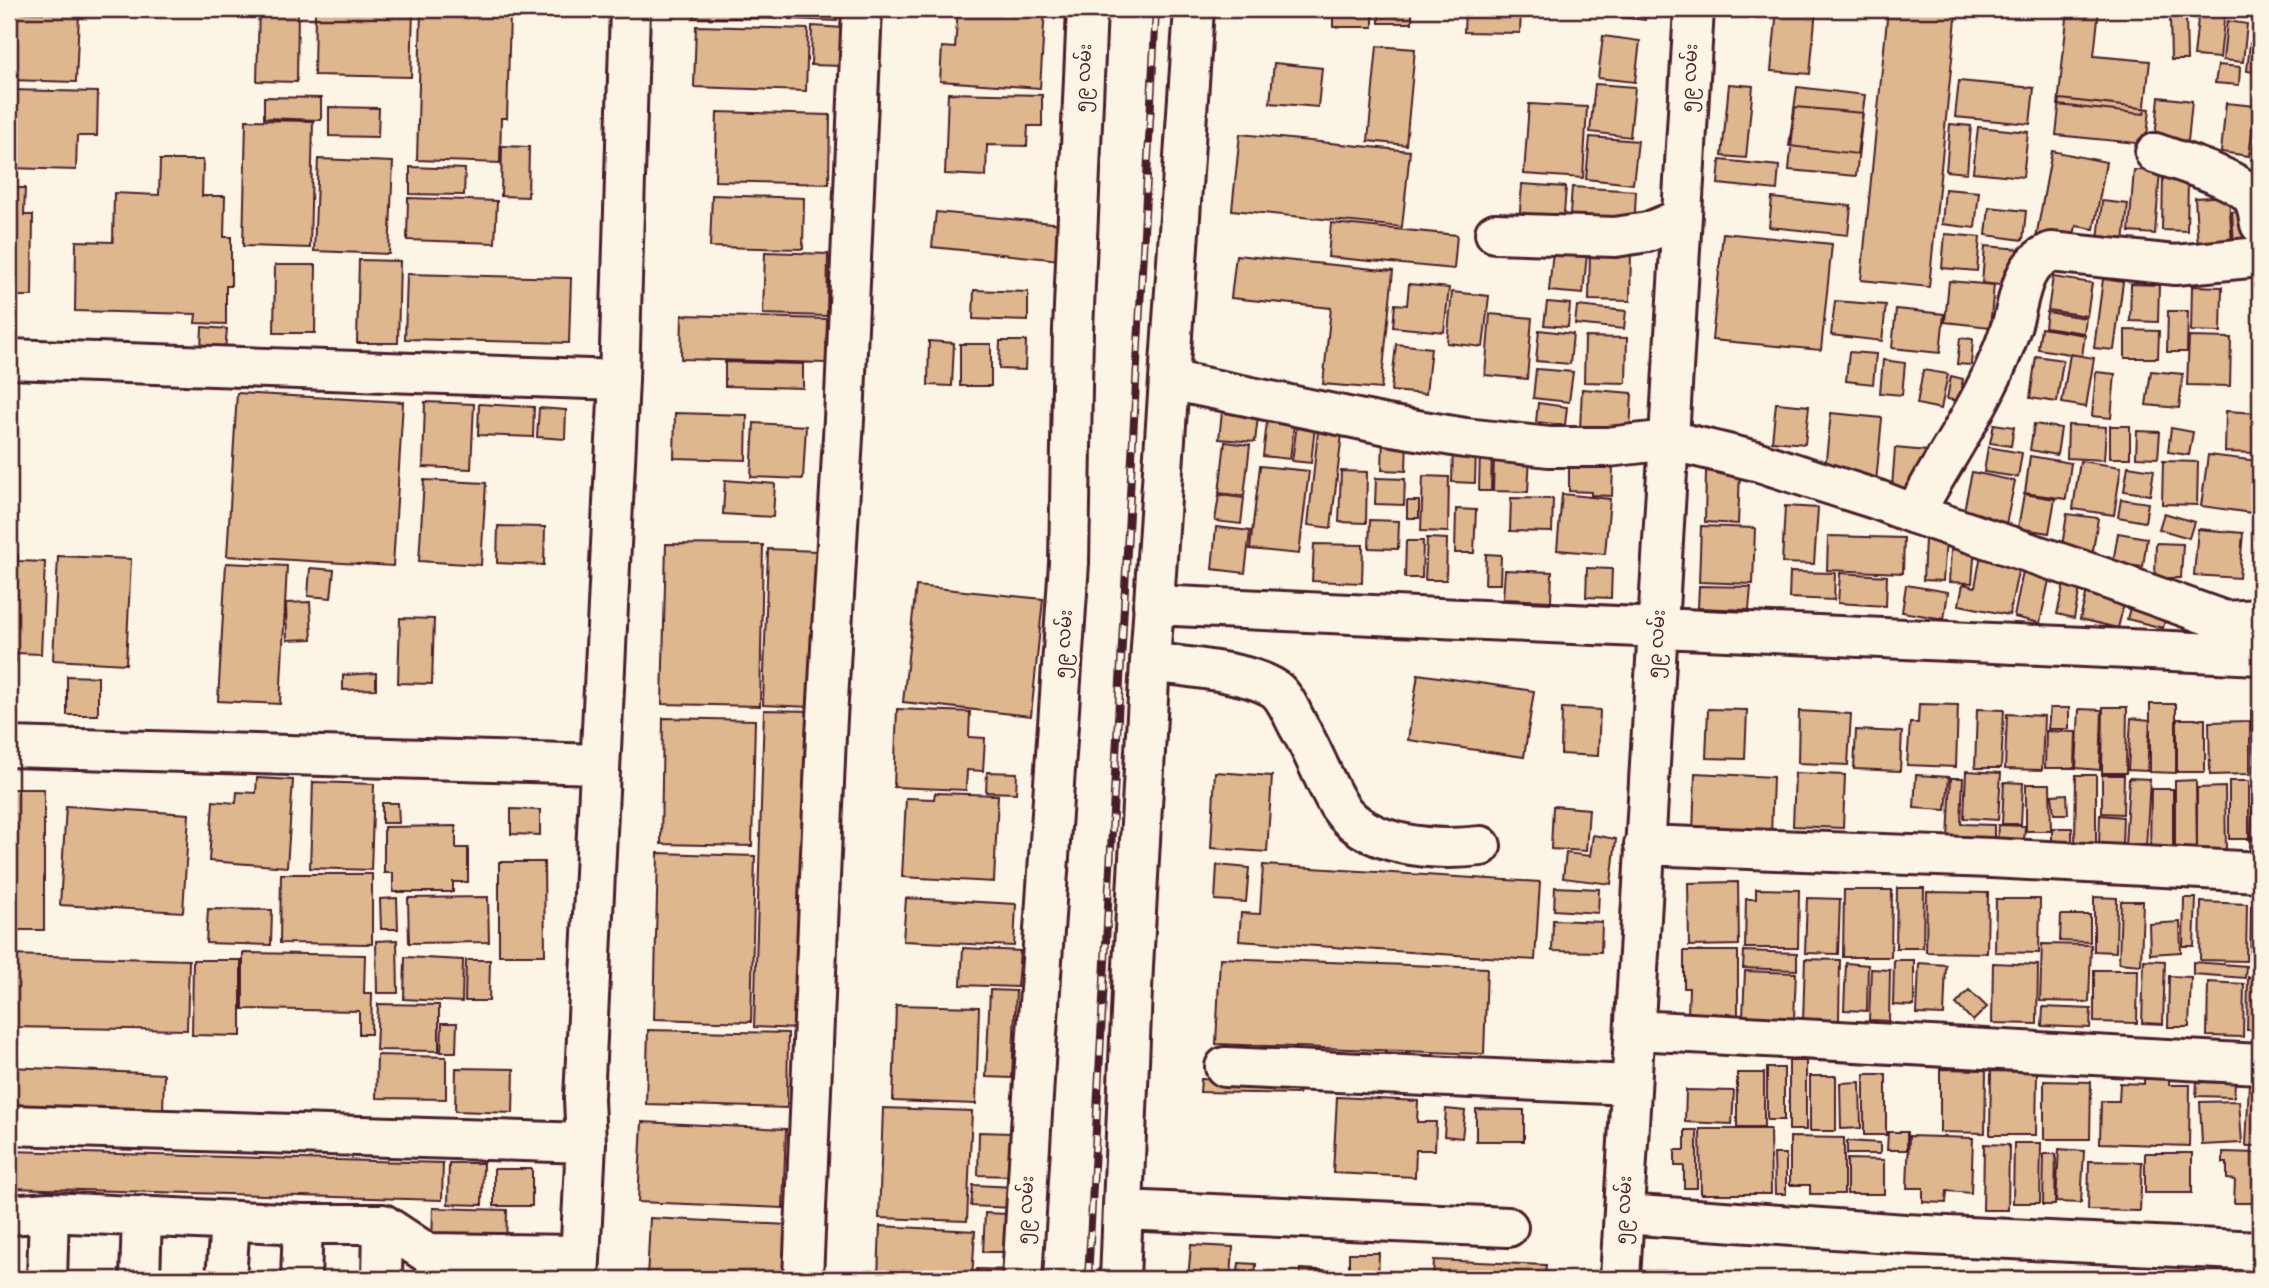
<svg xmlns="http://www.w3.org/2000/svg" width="2269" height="1288" font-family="'Balsamiq Sans','Noto Sans Myanmar',sans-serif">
<rect width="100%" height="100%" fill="#fcf5e5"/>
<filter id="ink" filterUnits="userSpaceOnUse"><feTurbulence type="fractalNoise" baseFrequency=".0143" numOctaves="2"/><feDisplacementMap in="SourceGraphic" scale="14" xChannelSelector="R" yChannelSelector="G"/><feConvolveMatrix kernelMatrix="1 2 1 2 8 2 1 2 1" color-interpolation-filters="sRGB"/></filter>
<g filter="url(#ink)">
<path fill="#deb78f" stroke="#4a1f2b" stroke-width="2" d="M259,9H298L297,82L257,81Z
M315,9H413L411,77L314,75Z
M421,9H519L518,15L510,14L507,118H501L500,163L417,160Z
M694,9H784L783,19L694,17Z
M789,9H838L837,21L789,19Z
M958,9H1045L1040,88L940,81L942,47L955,48Z
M1333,9H1373V27H1333Z
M1379,9H1412V23H1379Z
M1465,9H1521L1520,33L1464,32Z
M1603,9H1646L1645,20L1603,15Z
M1777,9H1816L1810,74L1771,71Z
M1888,9H1957L1929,287L1861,280Z
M2016,9H2063V15L2015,11Z
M2068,9H2099L2094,56L2150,61L2144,114L2058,105Z
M2199,9L2225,11L2220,58L2194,56Z
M9,12L79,14L76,82L9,80Z
M2170,18H2186L2187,60H2171Z
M2227,21L2247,24L2243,62L2223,60Z
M696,26L808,29L806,91L694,87Z
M812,26L844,28L843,66L811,65Z
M1603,36L1640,41L1635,82L1598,78Z
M2250,43L2260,44V73L2247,71Z
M1377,46L1415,49L1406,145L1368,141Z
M1274,63L1322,68L1318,107L1270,103Z
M2218,65L2240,67L2239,85L2215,83Z
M1959,81L2034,88L2030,124L1955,117Z
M1595,84L1635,87L1630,137L1590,132Z
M1729,84L1753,86L1746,158L1722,156Z
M1797,87L1865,95L1857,154L1789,146Z
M9,90L98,92L97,136H77L76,170L9,168Z
M948,93L1042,95V126H1028L1027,146L987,145L986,176L945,174Z
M264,97L321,98V120L264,118Z
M2159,97L2192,101L2187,152L2154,149Z
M2060,99L2150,109L2146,144L2056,135Z
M2226,103L2255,106L2249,156L2221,152Z
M1529,104L1587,107L1583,178L1524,174Z
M329,107L379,108L378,137L329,136Z
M1795,107L1863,113L1856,176L1789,170Z
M717,112L830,115L829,184L715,181Z
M2260,114V162L2251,160Z
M246,120L313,121L310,248L243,246Z
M1950,124L1971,126L1967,173L1946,171Z
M1978,127L2028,132L2023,177L1973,172Z
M1240,134L1410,151L1402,227L1232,210Z
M1590,137L1638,141L1633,184L1586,179Z
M502,146L529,147L528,197L501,196Z
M2052,151L2106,162L2094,229L2076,226L2072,244L2036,238Z
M318,159L393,162L389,254L314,251Z
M160,160H203L202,196H225L224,237H231V286H226V324L195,323L196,314L75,311L76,241L113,242L114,193L159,195Z
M1720,160L1779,166L1777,190L1718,184Z
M410,167L465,169L464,195L410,194Z
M2134,170L2160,171L2155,234L2129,232Z
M2163,176L2188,177L2187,231L2162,230Z
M1522,184L1566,187L1563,227L1519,224Z
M1572,187L1636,191L1634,230L1569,227Z
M9,188H25L24,215H33L32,296H9Z
M1945,189L1979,192L1975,228L1942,224Z
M712,195L804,198L803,249L710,247Z
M2229,196L2232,246L2198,248L2195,198Z
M408,198L497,201L495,243L407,240Z
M1772,198L1851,206L1848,235L1769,227Z
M2102,201L2128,204L2123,253L2097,251Z
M1989,207L2026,211L2023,240L1986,235Z
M2255,210L2257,244L2234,245L2232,212Z
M936,212L1063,224L1060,260L932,247Z
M1331,223L1457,235L1454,269L1328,257Z
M1723,233L1832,244L1821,350L1712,340Z
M1945,234L1980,237L1977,271L1942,268Z
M1985,246L2021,249L2018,287L1982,283Z
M1590,249L1631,250L1630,301L1589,300Z
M1553,250L1587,254L1583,294L1549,291Z
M765,252L828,254L827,316L763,314Z
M1236,255L1393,271L1381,389L1323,384L1331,308L1231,298Z
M359,260L400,261L398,343H357Z
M275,265H316L315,333H274Z
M407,274L571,278L569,343L405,339Z
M2053,277L2092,283L2087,316L2048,310Z
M2103,279L2123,282L2114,350L2094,348Z
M1949,281L1994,285L1990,327L1945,322Z
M1409,284L1449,288L1444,332L1393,327L1395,304L1407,305Z
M2131,284L2159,285L2158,322L2130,321Z
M2192,286L2222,287L2221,332L2191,331Z
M974,290L1028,292V321L973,319Z
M1452,292L1489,296L1483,347L1447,343Z
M1835,301L1886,305L1882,341L1831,335Z
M1547,302L1570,304L1568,327L1544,325Z
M1577,306L1626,311L1624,329L1575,324Z
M1896,309L1944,314L1940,353L1892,348Z
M2168,311H2188L2187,352H2167Z
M2047,312L2086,318L2084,333L2045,327Z
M1490,314L1532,318L1527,379L1485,375Z
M682,315L827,319L826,363L681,359Z
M202,327L227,329L225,351L201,349Z
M2041,328L2085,335L2082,356L2038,349Z
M1539,330L1573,334L1570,364L1536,361Z
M2125,330L2159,331L2158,358H2125Z
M1585,337L1627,338L1626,383L1584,382Z
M2189,337L2231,338L2230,386L2187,385Z
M1960,338L1973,339L1971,365L1957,364Z
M929,341L954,343L952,386L928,385Z
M1000,341H1026L1025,370L999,369Z
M960,344H991V386H960Z
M1396,344L1431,348L1426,394L1391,391Z
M1849,352L1876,354L1873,384L1846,381Z
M2070,354L2094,358L2086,407L2062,403Z
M2036,356L2063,360L2057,402L2030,398Z
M1883,360L1905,363L1902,395L1880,393Z
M725,362L803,364V388L725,386Z
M1536,369L1573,372L1569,402L1533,398Z
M1923,370L1948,374L1941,409L1917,404Z
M2151,371L2183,374L2179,408L2146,405Z
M2096,372L2115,374L2111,418L2092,416Z
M1951,376L1963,379L1959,401L1947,399Z
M1582,389L1632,393L1630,432L1580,428Z
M237,393L403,402L393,566L227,556Z
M425,402L474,404L471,469L423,467Z
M1538,403L1567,407L1565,425L1536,422Z
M1776,403L1809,406L1805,444L1772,441Z
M479,404L534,407L533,437L478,435Z
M539,408L566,410L565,439L537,437Z
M2226,411L2257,413L2255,453L2225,452Z
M1222,412L1258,416L1255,442L1219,439Z
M675,413L747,415L746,460L674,458Z
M1268,413L1295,416L1290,459L1263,456Z
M1831,413L1882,418L1876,483L1824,478Z
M1319,422L1343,425L1331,528L1308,525Z
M754,423L806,426L803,479L751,477Z
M1297,424L1315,426L1311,463L1292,461Z
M1994,424L2014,427L2011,446L1990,443Z
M2034,424L2061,428L2057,455L2030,450Z
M2068,425L2106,427L2104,460L2067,458Z
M2110,426H2130V458H2110Z
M2171,428L2193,432L2189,455L2168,452Z
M2137,431L2160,432L2158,458L2136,457Z
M1383,435L1407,436L1406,471L1382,470Z
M1225,442L1250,445L1244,496L1219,493Z
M1453,447L1476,448L1475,483L1452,482Z
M1988,447L2022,453L2018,477L1984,472Z
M1895,448L1927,451L1923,490L1892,487Z
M1480,450L1492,451L1491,491H1479Z
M1494,455L1530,456L1528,492L1493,491Z
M2208,455L2259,461L2252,513L2201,506Z
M2030,456L2071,463L2066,499L2025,493Z
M2080,461L2121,467L2114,515L2073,509Z
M2163,461L2198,462L2197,505L2162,504Z
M1569,463L1613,464L1612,496L1591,495V492L1569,491Z
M1260,466L1309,471L1299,554L1250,549Z
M2128,466L2154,470L2150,495L2124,491Z
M1341,471L1367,472L1366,523L1339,522Z
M1706,471L1740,472L1738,524L1705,522Z
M1972,472L2015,481L2006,524L1963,515Z
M1423,476L1449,477L1448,532L1421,531Z
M1376,478L1405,479L1404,505L1375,504Z
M424,480L486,483L481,565L419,561Z
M725,480L775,484L773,517L723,514Z
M1562,494L1610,499L1605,554L1557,550Z
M2024,494L2055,499L2049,533L2018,528Z
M1219,495L1244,498L1241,524L1215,521Z
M1511,498L1553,499L1552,532L1510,531Z
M2121,499L2148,503L2145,522L2118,517Z
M1407,501H1419V518H1407Z
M1785,506L1818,508L1814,564L1782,563Z
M1456,509L1476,510L1474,553H1455Z
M2164,513L2194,522L2189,538L2159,529Z
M2067,514L2098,518L2092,557L2061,553Z
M1370,520L1399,521L1398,549L1369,548Z
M498,526L545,527L544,565L497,563Z
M1701,526L1755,528L1753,584L1699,582Z
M1216,527L1250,531L1245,573L1212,569Z
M2198,529L2243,533L2239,578L2194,575Z
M1952,533L1976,535L1972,583L1949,582Z
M2118,533L2147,538L2143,567L2113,563Z
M1828,536L1904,538L1903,573L1827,570Z
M1427,538L1447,539L1446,580H1425Z
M1925,539L1946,540L1943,581L1923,580Z
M1406,541H1423L1422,578H1405Z
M2156,543L2183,544L2181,578H2155Z
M666,544L763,545L760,706L662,704Z
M1314,544L1363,545L1362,583L1312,581Z
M768,549L817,551L812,707L763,705Z
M1982,549L2021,557L2009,615L1959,605L1963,584L1975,587Z
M1486,554L1501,555L1500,584H1485Z
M9,555H18V561L45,562L41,654L16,653V662L9,661Z
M58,556L131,559L126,664L53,660Z
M2025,561L2052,566L2040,623L2014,617Z
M226,563L287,566L280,704L218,701Z
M310,568L334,570L331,598L308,596Z
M1587,568L1612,569L1611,598L1586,597Z
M1505,570L1552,572L1551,601L1503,599Z
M1790,572L1835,573L1834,600L1789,598Z
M1840,573L1887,576L1886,606L1838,603Z
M2065,580L2081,583L2074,618L2057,614Z
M2089,583L2127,592L2118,628L2080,619Z
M1906,585L1948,592L1944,619L1902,612Z
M916,586L1043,599L1031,716L903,702Z
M1699,586L1751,587L1749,610L1698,608Z
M2133,597L2169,605L2163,628L2127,619Z
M310,602L312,639L287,640L286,603Z
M400,618L434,619L432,684L398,683Z
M376,673V689L343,690V675Z
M1418,674L1534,691L1524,757L1408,740Z
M67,676L98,677V715H67Z
M1919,704L1958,705L1956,767L1907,765L1910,723H1918Z
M2150,704H2176V773L2150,772Z
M2103,707H2127L2126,773H2102Z
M1562,708L1600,710L1598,756L1561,754Z
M2050,708H2069V729H2048Z
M897,709L970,712L969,737L985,738L983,771L967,770L966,790L894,787Z
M1708,709L1747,710L1745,759L1706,758Z
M1977,709L2004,710L2001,768H1975Z
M2079,709L2102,710L2100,770L2076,768Z
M764,710L809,711L799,1029L754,1027Z
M2251,710H2260V732H2251Z
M1799,711L1851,714L1848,765L1798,763Z
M2007,714L2044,716L2042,770L2005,769Z
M663,718L755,720L752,846L661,844Z
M2131,718L2150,720L2147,771L2128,770Z
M2177,719H2205V772H2177Z
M2250,721V774L2210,775L2209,722Z
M1856,730L1902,732L1900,771L1854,769Z
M2046,731L2076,732L2075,768H2045Z
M2260,741V769L2255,770L2254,742Z
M1966,771L2001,773L1998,820L1964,818Z
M987,772L1017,773L1016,793L986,792Z
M1215,772L1272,776L1267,852L1211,848Z
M1695,773L1773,777L1771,837L1693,834Z
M1795,773L1845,775L1843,828L1793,826Z
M1916,775L1949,777L1946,810L1914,808Z
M2076,775H2096V844H2075Z
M2102,775H2124L2123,814L2102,813Z
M257,778L293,780L287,867L209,861L213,801L236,803L237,792L256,793Z
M1951,778H1963L1961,824L1994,825V841L1948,839Z
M2129,778L2150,779L2146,848L2125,846Z
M2254,779H2260V800H2254Z
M2196,780L2197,853H2175V781Z
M2229,781H2249V839H2229Z
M313,782L374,784L371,870L310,868Z
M2004,782L2023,783L2021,824H2002Z
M2026,784H2050L2051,831H2026Z
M2225,787L2226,851L2197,852V788Z
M13,789H44V930H9V791Z
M2151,789H2173V853L2150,852Z
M935,793L998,795L994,882L902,877L906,798L934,799Z
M2067,794L2068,814H2054L2052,795Z
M382,803H398L399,823H382Z
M2252,804H2260V837H2251Z
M66,806L189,814L183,912L60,905Z
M1553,806L1589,809L1586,851L1551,849Z
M511,809L540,810V835L511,834Z
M2100,815L2123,817L2122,845L2099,844Z
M1998,825L2025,826L2024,843H1997Z
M456,826V848H468V882H453V892H393V873H384V827Z
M2052,828H2072V842H2052Z
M1593,835L1616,839L1611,884L1563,878L1566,853L1590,856Z
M2250,839H2260V852L2250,853Z
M658,853L755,856L751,1022L654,1019Z
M499,862H544L545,955H499Z
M1217,865L1249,868L1246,902L1215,900Z
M1263,865L1540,882L1535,960L1239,941L1241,913L1260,914Z
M281,874H372V944L280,943Z
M1738,882L1739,945L1689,946L1688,883Z
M1555,887L1599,889L1598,913L1554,910Z
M1897,888H1924L1923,948H1896Z
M1756,889L1799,890L1798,948H1745L1746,899H1756Z
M1844,890H1892L1891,957H1843Z
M1927,892L1988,893L1987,953L1926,952Z
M488,897L489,942L409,943L408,898Z
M2094,897L2117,898L2116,952L2094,951Z
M397,898L398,929H381L380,899Z
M906,898L1016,904L1014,946L903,941Z
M1807,898L1840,899L1838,954L1805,953Z
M2184,898H2196L2194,946H2183Z
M1996,899H2040L2039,953L1995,952Z
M2121,901H2143L2141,965L2119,963Z
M2201,902L2247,904L2246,961L2200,960Z
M2251,906H2260V964H2250Z
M208,909L272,910L271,945L206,943Z
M2061,915H2090V942L2060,941Z
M1553,920L1602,922L1601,952L1552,951Z
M2180,922L2181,952L2150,954L2149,924Z
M397,940L398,993H377L376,941Z
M2042,944L2091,945L2089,1002L2040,1001Z
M963,948L1020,951L1017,987L961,985Z
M1684,951H1738V1015H1688L1689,988H1684Z
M1744,951L1797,953V970L1743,968Z
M243,953L365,955L364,993H372L371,1034H359V1011L243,1009Z
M9,955L189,960L187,1030L9,1027Z
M405,957L463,960L462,1002L404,999Z
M1220,958L1487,968L1484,1054L1216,1044Z
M1805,959L1840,960L1839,1021H1803Z
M193,960H241V1036L192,1035Z
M466,960H490L489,1001H465Z
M1894,960H1914V1006L1893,1005Z
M2144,960L2165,961L2163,1024L2142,1023Z
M2193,962L2246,966L2245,978L2193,974Z
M1846,963L1868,965L1867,1011L1844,1010Z
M1919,963L1946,965L1944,1015L1917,1014Z
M1993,963L2038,965L2037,1024L1992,1023Z
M1871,969L1890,970L1889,1021L1869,1020Z
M2094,970H2138L2137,1023L2094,1022Z
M1745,971L1796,973L1794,1018L1743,1016Z
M2169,976L2191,977L2189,1027H2168Z
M2248,977L2260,978V1030H2247Z
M2208,982L2244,984L2243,1037L2207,1036Z
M990,990L1016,991L1012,1078L986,1077Z
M1969,990L1987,1007L1973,1021L1956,1004Z
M378,1004L439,1005V1051L376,1050Z
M896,1005L979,1007L976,1104L893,1101Z
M2043,1007L2091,1009L2090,1028L2042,1026Z
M442,1023H457L456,1052H441Z
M648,1030L788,1033L787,1108L646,1104Z
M377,1055L446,1057V1099L376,1098Z
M1789,1061H1806V1130H1789Z
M9,1067L164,1074L163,1113L9,1106Z
M456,1068L514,1069L513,1113L455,1111Z
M1767,1068H1784V1120H1767Z
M1940,1069L1986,1070L1985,1133L1940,1132Z
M1991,1071L2037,1072L2036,1135H1990Z
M1737,1073H1764V1127H1737Z
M1864,1074H1886V1135H1864Z
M1810,1076H1836V1131H1810Z
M1201,1079L1296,1081L1299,1094L1200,1092Z
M2144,1079H2169V1085H2190L2189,1146L2100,1143L2101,1101H2119L2120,1083L2144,1084Z
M2044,1081L2091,1082L2090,1139H2044Z
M1860,1082L1861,1128L1841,1129L1840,1083Z
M2197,1082L2235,1083L2234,1097L2196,1096Z
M2249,1082L2260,1083V1146H2246Z
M1686,1090L1734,1091L1732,1124L1685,1122Z
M1337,1097L1418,1101L1417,1122H1436L1435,1150H1416L1415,1177L1333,1173Z
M2239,1101L2242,1143L2202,1145L2200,1102Z
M883,1108L972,1111L967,1221L879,1218Z
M1446,1109L1465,1111L1462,1138L1444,1136Z
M1476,1109L1524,1110V1141H1476Z
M642,1122L786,1129L783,1208L638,1202Z
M1700,1129H1770L1771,1194H1701Z
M1685,1130H1697V1188H1684V1166H1675V1150H1685Z
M979,1132L1012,1133L1011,1176L978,1175Z
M1888,1132H1907V1150H1887Z
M1909,1136L1973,1138L1971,1193L1947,1191L1946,1203L1923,1202V1188H1907Z
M1790,1137L1844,1138V1194H1810V1185H1790Z
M1847,1141L1880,1143V1154H1847Z
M2014,1143H2041L2040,1203H2013Z
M1984,1144L2009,1145L2008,1210H1983Z
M2059,1149L2084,1151L2081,1203L2056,1202Z
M9,1151L443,1163L442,1200L9,1188Z
M2223,1152L2260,1153V1203H2234L2235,1180L2227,1179V1163H2223Z
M2145,1153H2192V1193H2145Z
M1774,1154H1786V1194H1775Z
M2044,1154H2056L2055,1205H2043Z
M1847,1159L1884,1160V1194H1847Z
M2089,1161L2142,1162L2140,1211L2088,1210Z
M449,1163H483L482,1205L448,1204Z
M494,1169H532V1206H494Z
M973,1185L1015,1187L1013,1208L971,1206Z
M433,1208L507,1210L506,1249L432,1248Z
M985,1213L1008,1214L1007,1252H983Z
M650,1218L789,1225L786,1279H647Z
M880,1226L975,1231L972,1279L878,1277Z
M1191,1245L1233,1247L1231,1279H1188Z
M1349,1253H1379L1378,1279H1349Z
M1434,1260L1546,1265L1545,1279H1433Z
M1239,1263L1256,1264L1255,1279H1237Z
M977,1269L1013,1270V1279H976Z
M1300,1269L1336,1271L1335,1279H1300Z
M2014,1271L2066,1274V1279H2013Z
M1399,1275H1421V1279H1399Z
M2089,1277L2138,1278V1279H2089Z"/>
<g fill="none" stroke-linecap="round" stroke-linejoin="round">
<defs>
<path id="minor" d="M2155,153C2180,162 2236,177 2252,197C2258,205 2258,215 2260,224
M1495,233L1615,237L1648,232L1682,218
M9,359L619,380
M1169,380L1387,425L1465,438L1549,447H1608L1669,440L1756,461L1878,500L1914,514L2099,576L2225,621V653
M1914,514C1948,451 1991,393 2012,324C2021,294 2020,266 2051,252L2175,265L2260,257
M1153,605L2260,655
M2225,621L2260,619
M1150,662C1184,667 1248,671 1275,689C1286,697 1293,717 1300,729C1315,754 1324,782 1339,806C1367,848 1436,851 1481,846
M9,747L600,764
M1644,845L1991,858L2260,872
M1635,1030L2260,1064
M1225,1067L1631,1085
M9,1125L586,1143
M1123,1210L1508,1227
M1624,1214L1905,1234L2260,1251
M9,1215L49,1212L303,1224H383L427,1253L579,1255
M47,1279L49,1212
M140,1279L142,1216
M226,1279L230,1221
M301,1279L303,1224
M382,1279L383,1224
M579,1279L586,1143L584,1099L619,380L630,9
M803,1279L826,736L844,419L862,9
M1022,1279L1035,1063L1069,563L1073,330L1087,9
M1120,1279L1133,966L1150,662L1194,9
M1620,1279L1694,9"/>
</defs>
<use href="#minor" stroke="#4a1f2b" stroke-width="44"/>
<use href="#minor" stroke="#fcf5e5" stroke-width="38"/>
<defs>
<path id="rail" d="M1088,1279L1156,9"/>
</defs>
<use href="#rail" stroke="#4a1f2b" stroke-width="8"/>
<use href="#rail" stroke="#fcf5e5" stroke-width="5" stroke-dasharray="16" stroke-linecap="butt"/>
</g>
</g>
<g text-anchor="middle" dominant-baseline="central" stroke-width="6" stroke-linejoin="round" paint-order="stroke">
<g font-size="18" fill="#4a1f2b" stroke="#fcf5e5">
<text transform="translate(1084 78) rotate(-87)">၅၉ လမ်း</text>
<text transform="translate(1690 78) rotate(-87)">၅၉ လမ်း</text>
<text transform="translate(1064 644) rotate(-86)">၅၉ လမ်း</text>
<text transform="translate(1657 644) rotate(-86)">၅၉ လမ်း</text>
<text transform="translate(1026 1210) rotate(-87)">၅၉ လမ်း</text>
<text transform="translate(1624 1210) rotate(-87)">၅၉ လမ်း</text>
</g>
</g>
<rect width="2269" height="1288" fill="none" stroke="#fcf5e5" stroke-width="35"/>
<rect x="18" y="18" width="2234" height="1253" fill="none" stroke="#4a1f2b" stroke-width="2.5" filter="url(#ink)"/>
</svg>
